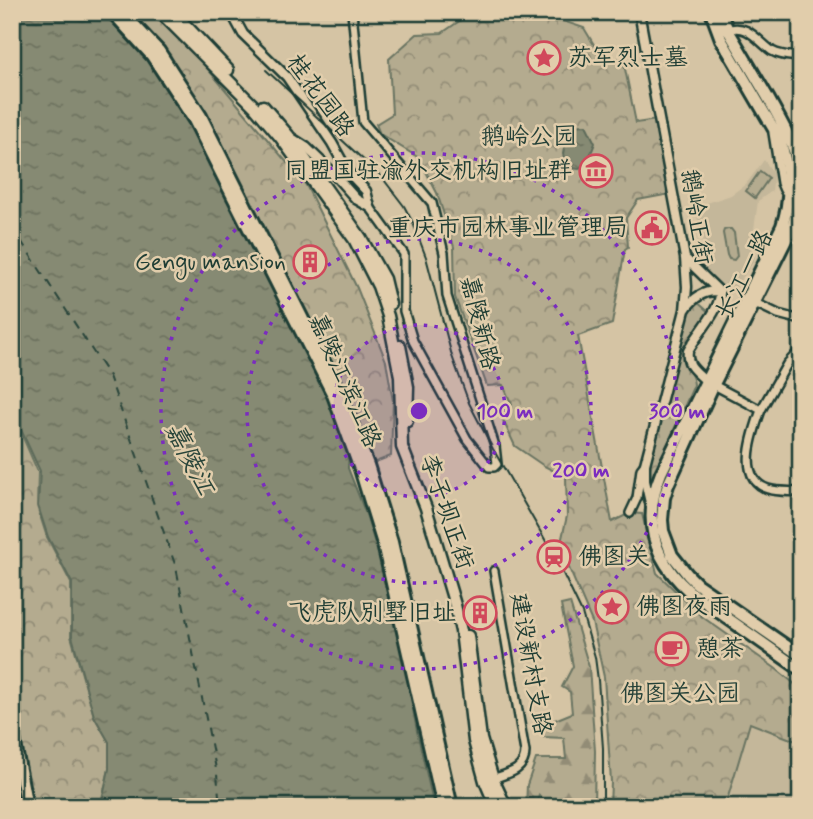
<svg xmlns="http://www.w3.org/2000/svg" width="813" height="819" font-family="Mynerve,'LXGW WenKai TC',sans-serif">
<defs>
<pattern id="forest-firs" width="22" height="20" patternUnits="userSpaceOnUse" patternTransform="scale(1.75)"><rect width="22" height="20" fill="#b4ab8f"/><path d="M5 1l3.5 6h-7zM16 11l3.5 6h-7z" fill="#928c76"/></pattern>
<pattern id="park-crowns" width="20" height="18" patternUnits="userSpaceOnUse" patternTransform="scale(1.75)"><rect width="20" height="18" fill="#b4ab8f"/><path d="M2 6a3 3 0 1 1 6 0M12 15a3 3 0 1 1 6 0" fill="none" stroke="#928c76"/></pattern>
<pattern id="water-ripples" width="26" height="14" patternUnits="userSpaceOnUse" patternTransform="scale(1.75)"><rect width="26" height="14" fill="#868a73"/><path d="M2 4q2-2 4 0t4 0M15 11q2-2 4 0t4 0" fill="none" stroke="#6d725f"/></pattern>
</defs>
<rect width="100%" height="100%" fill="#d5c4a4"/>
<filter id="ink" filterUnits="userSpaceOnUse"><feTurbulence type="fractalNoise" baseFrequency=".0143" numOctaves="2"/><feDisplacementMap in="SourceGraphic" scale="14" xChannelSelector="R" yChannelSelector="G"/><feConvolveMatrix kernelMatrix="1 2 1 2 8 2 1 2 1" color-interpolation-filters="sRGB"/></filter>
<g filter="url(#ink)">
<path fill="#c4b79a" d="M764,160L774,174L772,191L758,201L753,236L757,246L754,261L733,291L719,284L704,271L701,254L704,247L695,207L731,195L746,184Z
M750,723L801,743V807H725Z"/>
<path fill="url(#forest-firs)" stroke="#6a7462" stroke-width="2" d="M570,603L589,667L595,751L594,807H550L539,795L537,807H526L527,785L536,759H566L564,738L543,737L540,726L572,713L570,692L562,687L573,666L561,605Z"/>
<path fill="url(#park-crowns)" stroke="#6a7462" stroke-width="2" d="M131,12H153L190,48L306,185L357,288L386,361L393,401L391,456L373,463L342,384L206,114L164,50Z
M468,12H553L557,19L584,28L602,58L623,59L636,123L657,120L670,194L638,200L626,218L628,247L625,249L612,324L578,336L612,522L630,513L642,514L657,573L701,616L775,668L801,689V743L750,723L725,807H610L611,782L604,677L592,622L560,547L567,516L566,477L544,466L515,446L503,420L512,405L503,385L487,386L455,297L454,247L437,193L419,158L380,134L376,124L392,114L389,59L417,34L442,33L468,15Z
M696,301L710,313L684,357C686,368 694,375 694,385L653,477L648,476L647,470L687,310Z
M12,412L38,472L37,506L47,537L71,583V636L94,716L109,742V769L102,798L104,807H30L12,712Z"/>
<path fill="#b4ab8f" stroke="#6a7462" stroke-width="2" d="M760,171L769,178L755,198L746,191Z
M728,229H731L734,233L737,256L734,260L729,259L727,255L723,233L724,230Z"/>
<path fill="url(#water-ripples)" stroke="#5d6b5a" stroke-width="2" d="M12,12H117L211,149L351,422L348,468L367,517L395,610L417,731L434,807H105L103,797L109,769V742L94,716L72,636V583L48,537L38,506L40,471L12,410Z
M586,125L595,143C591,154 588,162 579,169L572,168L566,165L563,154L568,126Z"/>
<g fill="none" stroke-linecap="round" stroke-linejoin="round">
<path stroke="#29453a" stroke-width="2" stroke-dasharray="9 7" stroke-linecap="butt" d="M12,227L109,376L176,567L217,774L220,807"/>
<defs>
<path id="minor" d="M352,12L363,122L432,203L444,253L447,296L495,446L497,464L494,467H489L467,439L413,341L404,311V254L370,207
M790,12L801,19
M728,30C746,22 759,42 772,51C780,56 791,56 801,57
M773,133L781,183L784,190
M755,303L778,314L801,320
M712,384L761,410L787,364L801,349
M761,410C754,431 735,478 768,489C777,492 790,491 801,492
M630,513L637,498L641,469L645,464
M489,780C505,774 525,772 525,752L494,571"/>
<path id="tertiary" d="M231,12L243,34L287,77L332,143L348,172L366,191L370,207
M639,12L685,258L687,287L685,310L645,464V481L651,507
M292,138L306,147L331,171L356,199L370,207
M685,258L720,292
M685,310C692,299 706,288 720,292
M705,380C696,371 686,366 688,351C696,335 721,310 720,292"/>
<path id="secondary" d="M160,12L255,107L281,138L354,239L378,286L388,316L400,376L402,447L426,508L455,605L461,631L474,741L485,781L496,807
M173,12L228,70
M263,106L288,135L361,238L384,279L390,304
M400,346L408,387L407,421
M468,636L481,739L493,779L506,807"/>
<path id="primary" d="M112,12L152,56L194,120L333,395L360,469L383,544L443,807
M122,12L159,51L201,116L340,393L368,465L392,542L452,807
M711,12L721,39L779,138C790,169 792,196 782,226L661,473C642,519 652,558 689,591L801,670
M720,12L728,30C741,52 754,74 767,96C794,144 812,174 791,230L713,386L668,485L664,498L662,520L663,531L672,555L688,575L697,584L801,656
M12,728L27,807"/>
</defs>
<use href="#minor" stroke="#1f3d34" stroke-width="12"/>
<use href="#tertiary" stroke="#1f3d34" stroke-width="13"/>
<use href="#secondary" stroke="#1f3d34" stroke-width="15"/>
<use href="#primary" stroke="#1f3d34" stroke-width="16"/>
<use href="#minor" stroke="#e1cdab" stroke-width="7"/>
<use href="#tertiary" stroke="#e1cdab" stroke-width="8"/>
<use href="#secondary" stroke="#e1cdab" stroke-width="10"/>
<use href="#primary" stroke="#e1cdab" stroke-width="10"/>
<path stroke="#1f3d34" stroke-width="2" d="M266,70L381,176L404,206L413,223L426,257L452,356L469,403L493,449L555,557L582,613L595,657L598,680L603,748V807"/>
</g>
</g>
<circle cx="419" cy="411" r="86" fill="#7b2cbf" fill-opacity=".12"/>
<g fill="none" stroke="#7b2cbf" stroke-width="3.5" stroke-dasharray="3.5 7">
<circle cx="419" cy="411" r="86"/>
<circle cx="419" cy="411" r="172"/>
<circle cx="419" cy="411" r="258"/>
</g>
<defs>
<symbol id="sight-ring" viewBox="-11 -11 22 22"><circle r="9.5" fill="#e1cdab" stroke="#d1495b" stroke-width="1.5"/><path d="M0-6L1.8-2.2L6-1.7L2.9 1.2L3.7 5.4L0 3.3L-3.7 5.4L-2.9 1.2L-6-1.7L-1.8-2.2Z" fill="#d1495b"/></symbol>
<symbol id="museum-ring" viewBox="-11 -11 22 22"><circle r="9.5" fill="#e1cdab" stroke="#d1495b" stroke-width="1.5"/><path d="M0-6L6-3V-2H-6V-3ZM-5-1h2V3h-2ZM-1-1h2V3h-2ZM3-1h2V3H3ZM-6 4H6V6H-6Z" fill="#d1495b"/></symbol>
<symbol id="civic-ring" viewBox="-11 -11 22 22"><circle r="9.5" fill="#e1cdab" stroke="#d1495b" stroke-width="1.5"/><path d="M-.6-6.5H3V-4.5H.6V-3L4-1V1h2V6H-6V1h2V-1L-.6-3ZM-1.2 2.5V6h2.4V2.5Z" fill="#d1495b"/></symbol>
<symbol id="building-ring" viewBox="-11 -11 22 22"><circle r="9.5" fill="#e1cdab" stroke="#d1495b" stroke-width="1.5"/><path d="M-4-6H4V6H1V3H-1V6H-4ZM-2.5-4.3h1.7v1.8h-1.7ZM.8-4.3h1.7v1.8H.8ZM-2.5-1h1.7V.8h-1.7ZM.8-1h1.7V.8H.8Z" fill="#d1495b"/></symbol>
<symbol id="station-ring" viewBox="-11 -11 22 22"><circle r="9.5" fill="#e1cdab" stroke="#d1495b" stroke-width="1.5"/><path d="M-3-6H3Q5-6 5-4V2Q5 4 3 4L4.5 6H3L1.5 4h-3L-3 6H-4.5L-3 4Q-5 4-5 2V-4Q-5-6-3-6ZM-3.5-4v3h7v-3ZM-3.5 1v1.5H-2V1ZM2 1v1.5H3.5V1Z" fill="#d1495b"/></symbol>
<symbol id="cafe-ring" viewBox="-11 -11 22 22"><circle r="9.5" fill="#e1cdab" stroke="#d1495b" stroke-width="1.5"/><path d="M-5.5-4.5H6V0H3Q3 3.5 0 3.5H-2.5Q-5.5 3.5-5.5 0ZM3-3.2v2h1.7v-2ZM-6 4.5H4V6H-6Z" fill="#d1495b"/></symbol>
</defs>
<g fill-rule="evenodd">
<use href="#sight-ring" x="525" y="39" width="38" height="38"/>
<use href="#museum-ring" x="577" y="152" width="38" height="38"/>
<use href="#civic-ring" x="633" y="209" width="38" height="38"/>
<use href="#building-ring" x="291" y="243" width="38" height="38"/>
<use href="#station-ring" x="535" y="538" width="38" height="38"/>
<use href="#sight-ring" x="593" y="588" width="38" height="38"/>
<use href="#building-ring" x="461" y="594" width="38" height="38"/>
<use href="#cafe-ring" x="653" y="630" width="38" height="38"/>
</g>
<g text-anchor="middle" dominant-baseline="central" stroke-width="5" stroke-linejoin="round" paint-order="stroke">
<g font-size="24" fill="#1f3d34" stroke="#e1cdab" text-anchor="start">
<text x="568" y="58">苏军烈士墓</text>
<text x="572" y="171" text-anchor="end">同盟国驻渝外交机构旧址群</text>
<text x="628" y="228" text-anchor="end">重庆市园林事业管理局</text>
<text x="286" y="262" text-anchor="end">Gengu mansion</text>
<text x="578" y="557">佛图关</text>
<text x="636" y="607">佛图夜雨</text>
<text x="456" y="613" text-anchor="end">飞虎队别墅旧址</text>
<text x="696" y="649">憩茶</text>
</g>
<g font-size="24" fill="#1f3d34" stroke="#e1cdab">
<text transform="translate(320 96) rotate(54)">桂花园路</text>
<text transform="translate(696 217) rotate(81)">鹅岭正街</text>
<text transform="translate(745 275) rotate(-63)">长江一路</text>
<text transform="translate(479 323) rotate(76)">嘉陵新路</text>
<text transform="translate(344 381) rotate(66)">嘉陵江滨江路</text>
<text transform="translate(446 512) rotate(71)">李子坝正街</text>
<text transform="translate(530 664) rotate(80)">建设新村支路</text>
</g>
<g font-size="24" fill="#264239" stroke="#e1cdab">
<text x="529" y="137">鹅岭公园</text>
<text x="680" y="694">佛图关公园</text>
</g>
<g font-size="26" font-style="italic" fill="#29453a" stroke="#e1cdab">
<text transform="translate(189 459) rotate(63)">嘉陵江</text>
</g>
</g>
<circle cx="419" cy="411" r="10" fill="#7b2cbf" stroke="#e1cdab" stroke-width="3.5"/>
<g font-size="21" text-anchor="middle" font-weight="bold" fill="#7b2cbf" stroke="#e1cdab" stroke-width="5" stroke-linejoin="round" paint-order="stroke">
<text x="505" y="418">100 m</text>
<text x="677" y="418">300 m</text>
<text x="581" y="477">200 m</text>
</g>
<rect width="813" height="819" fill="none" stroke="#e1cdab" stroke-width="42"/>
<rect x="21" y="21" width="771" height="777" fill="none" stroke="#1f3d34" stroke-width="2.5" filter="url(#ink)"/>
</svg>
